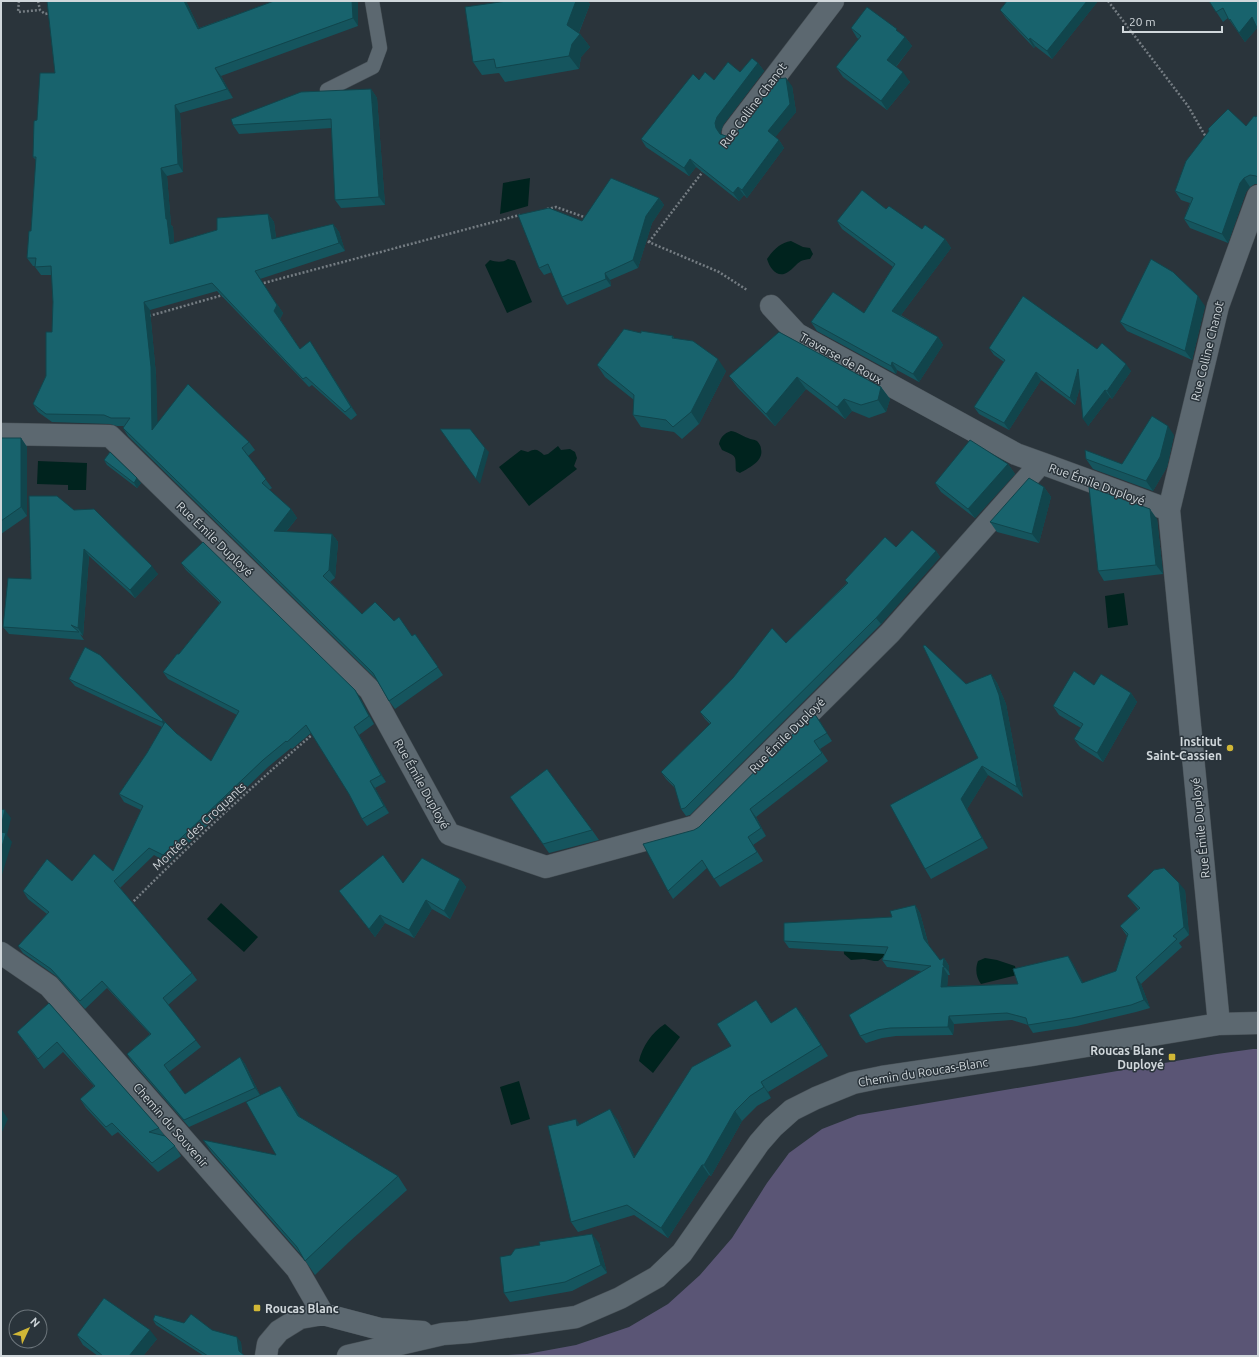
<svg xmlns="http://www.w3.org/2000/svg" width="1259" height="1357" font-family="Ubuntu,sans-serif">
<rect width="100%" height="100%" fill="#2a343b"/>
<path fill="#5a5575" d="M1253,1049H1258V1356H489L527,1354L576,1345L629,1327L668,1304L700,1275L732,1238L767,1183L789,1153L822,1129L858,1115L1217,1054Z"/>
<path fill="#00231e" d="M530,178L528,206L500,214L503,183Z
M791,241L803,247L810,248L813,254L810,259C807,259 804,260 801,261C796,264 793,269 788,272C778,279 770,269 767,259C773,250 780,243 791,241Z
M508,259L515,261L532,302L507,313L485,265L490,260C496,262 502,263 508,259Z
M731,431C738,432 742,436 748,438C751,440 754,439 757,441C759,443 761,446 761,449C764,461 749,468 740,473L736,471C735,455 738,457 722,450L719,444C720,438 724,433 731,431Z
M558,446L561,450L570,449L575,452L577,458L574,466L577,469L529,506L499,467L521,450L528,452C536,448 538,450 544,455L548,454Z
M38,461L87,463L86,490H68V485L37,484Z
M1124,593L1128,625L1108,628L1105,596Z
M221,903L258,937L244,952L207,919Z
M843,938L887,954L878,961H874L864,959L851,960L844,954Z
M985,958L997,960L1015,966L1017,975L981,984C976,977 975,969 978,961Z
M665,1024L680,1037L653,1073L639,1061C642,1047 652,1032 665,1024Z
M519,1081L530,1119L511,1125L500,1087Z"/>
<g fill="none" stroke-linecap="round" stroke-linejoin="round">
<defs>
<path id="lane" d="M327,90L373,67L380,48L372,1"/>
<path id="street" d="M733,132L833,1
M771,306L797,334L1016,454L1041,463
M1,434L110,436L370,690L449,834L546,867L696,826L890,633L1041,463L1169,510
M1,953L49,986L297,1269L323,1314
M1219,1024L1169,510L1218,306L1258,196
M266,1356L268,1344L279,1331L300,1318L323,1314L380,1329L422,1332
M348,1356L443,1334L469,1332L576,1317L620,1298L657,1277L682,1253L759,1143L773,1127L792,1110L816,1098L853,1083L882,1077L1031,1055L1219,1024L1258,1023"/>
</defs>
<use href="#lane" stroke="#475056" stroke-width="15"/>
<use href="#street" stroke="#475056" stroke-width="23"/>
<path stroke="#757d83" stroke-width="2.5" stroke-dasharray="2 2" stroke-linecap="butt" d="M19,1L18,12L40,10
M38,1L40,10L45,14L50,13
M1108,1L1188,106L1207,139
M547,209L556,207L587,218
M644,240L719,272L747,290
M649,242L704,170
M260,284L520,215
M149,316L223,295
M131,904C189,845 250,788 313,734"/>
<use href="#lane" stroke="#5c6870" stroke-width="14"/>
<use href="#street" stroke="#5c6870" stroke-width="22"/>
</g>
<path fill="#15555e" d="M47,1H186L199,28L274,1H358V26L221,76L233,98L180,113L183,172L167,176L171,225L173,227L174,243L268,214L274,222L276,238L333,224L339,232L345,251L260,279L283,313L280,319L300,349H315L357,415L351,420L312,385L309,387L217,291L150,310L156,375L157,423L249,442L255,450L248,456L272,488L269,490L291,509L297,518L286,532L332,534L338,542L335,578L330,582L362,614L394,621L412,636L415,634L443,675L395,709L389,701L376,679L128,436L123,428L124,426H117L110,424L52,422L38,412L33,404L46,376L52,332L53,302L52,275H41L35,267V266H33L27,258L31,231L36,160L33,157L37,120L55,73Z
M507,1H587L590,4L579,33L580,34L590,47L581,57L579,69L505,82L499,73L482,75L473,62Z
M1007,1H1098L1052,59L1035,46L1034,48L1006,18L1000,10Z
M1209,1L1257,28L1245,42L1228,18L1223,22Z
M851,28L899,32L905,37L912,46L896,67L910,82L887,110L843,77L836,67L859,39L857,38Z
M758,63L764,71L723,125L721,131V134L726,136L733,135L792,86L796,112L775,137L779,140L784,148L747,198L744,195L739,201L696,167L689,176L646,147L641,139L699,80H714L740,72Z
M371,89L377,98L385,205L341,208L335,200L332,128L239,134L233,125Z
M1258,114V184H1255L1250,187L1246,192L1228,243L1190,228L1184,219L1190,203L1181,200L1175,191L1256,117Z
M659,198L664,205L652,223L638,268L610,280L611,286L567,305L562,297L552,272L544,275L539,268L582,221Z
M886,209L922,229L945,239L951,248L901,315L938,337L943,345L919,382L897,370L896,374L817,331L811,322L864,313L893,267L842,229L837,221Z
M1205,306L1192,360L1127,331L1120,322Z
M779,332L881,387L890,399L886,412L869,418L852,411L845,419L806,389L775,426L738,388L729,376Z
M641,333L673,336L674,338L726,371L699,424L682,439L674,432L641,427L633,415L634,400L605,377L597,365Z
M989,348L1097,349L1131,371L1112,399L1110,397L1088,426L1080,387L1075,405L1041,380L1009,430L979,414L974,407L1004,362L994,355Z
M1174,435L1167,467L1153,491L1093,469L1086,459L1122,464Z
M1,438H21L27,447V516L1,534Z
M104,460L141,483L137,488L107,465Z
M1008,464L1015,474L975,518L941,492L935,483Z
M1044,487L1051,497L1039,543L997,532L990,522Z
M74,510L158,574L135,598L89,556L83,636L80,634L84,640L9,634L3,627L31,579Z
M1157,519L1163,574L1104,581L1098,571Z
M896,547L936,551L940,557L881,624L690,815L686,816L681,809L675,788L666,779L661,772L710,724L705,719L700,712L786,643L847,583L845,580Z
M181,563L355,690L360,698L374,724L359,735L386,782L375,788L389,813L367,826L362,819L349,794L311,733L292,749L291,748L268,767L168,863L154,855L120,888L192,973L197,980L168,1005L201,1047L169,1072L185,1094L240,1057L245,1064L260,1095L189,1127L132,1062L127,1054L150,1034L107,988L85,1009L56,976L23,953L18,946L47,914L28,899L23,891L72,881L113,871L141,810L124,802L119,794L147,753L162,727L75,686L69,679L163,720L176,733L211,761L237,715L168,679L163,672L179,654L220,603L186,570Z
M991,674L997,683L1006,704L1023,797L988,775L967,809L988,848L931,879L925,869L978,758L966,684Z
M1094,685L1131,693L1137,702L1103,762L1080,747L1074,739L1081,728L1059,715L1053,706Z
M814,713L832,741L820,749L828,761L756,817L766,836L753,845L763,861L720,887L707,868L673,899L668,891L699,827Z
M510,797L592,830L599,840L549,853Z
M460,879L466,887L450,919L432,909L414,938L385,923L375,937L339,891L403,883Z
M1185,890L1189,935L1179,943L1182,947L1141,984L1150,1008L1136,1012L1077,1026L1033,1033L1028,1025L1012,1020L954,1024L953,1035L896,1036L882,1038L866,1043L860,1036L921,971L887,967L882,960L885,954L789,948L784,941L892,917L915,905L920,913L929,946L940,960L944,958L949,966V972L950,975H948L947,986L1018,984L1068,956L1073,964L1083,983L1116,971L1127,936L1120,926L1138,909L1133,903L1127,896Z
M756,1000L771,1022L804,1017L828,1056L768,1092L771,1098L757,1106L742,1121L711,1176L709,1175L668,1238L634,1215L578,1232L571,1222L580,1124L617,1119L635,1157L731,1046Z
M49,1003L159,1128L164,1135L175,1146L181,1156L158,1172L118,1132L112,1136L86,1108L80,1099L94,1086L63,1052L44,1069L17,1032Z
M280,1086L290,1100L300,1117L398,1176L407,1190L349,1242L315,1275L302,1256L212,1153L203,1140L276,1155Z
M599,1243L607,1273L572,1291L510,1302L504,1293Z
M153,1320L212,1330L241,1342L242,1354L245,1356H204L156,1325Z
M77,1335L157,1339L143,1356H98L83,1345Z"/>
<path fill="#11454c" d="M184,1H186L203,37L198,29Z
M352,1H358V26L353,18Z
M576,1H587L590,4L577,37L580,34L590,47L581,57L579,69L569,56L567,25Z
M1087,1H1098L1052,59L1047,51Z
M1252,17L1258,27L1245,42L1239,33Z
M905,37L912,46L893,70L887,60Z
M1030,38L1035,46L1034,48L1029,40Z
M758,63L764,71L723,125L721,131V136L716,128L715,123L717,117Z
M215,68L221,76L233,98L227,89Z
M903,72L910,82L887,110L881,101Z
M786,78L792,86L796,112L773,140L768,131Z
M371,89L377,98L385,205L379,197Z
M175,105L180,113L183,172L178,164Z
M779,140L784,148L747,198L742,190Z
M690,159L696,167L689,176L684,168Z
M161,168L167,176L171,225L173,227L175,253L170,244L166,219Z
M1244,178L1250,187L1246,192L1228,243L1222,234L1240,183Z
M738,187L744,195L739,201L733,193Z
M659,198L664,205L652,223L638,268L633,260L646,216Z
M268,214L274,222L277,247L272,239Z
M333,224L339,232L345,251L339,243Z
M945,239L951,248L898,319L892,311Z
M255,271L283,313L280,319L274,311Z
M605,273L610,280L611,286L606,279Z
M1198,296L1205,306L1192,360L1185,351Z
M144,302L150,310L156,375L158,438L152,430Z
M938,337L943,345L919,382L913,374Z
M310,341L315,349L357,415L351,407Z
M718,359L726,371L699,424L691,412Z
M892,362L897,370L896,374L891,366Z
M1126,364L1131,371L1112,399L1107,391Z
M1078,369L1083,376L1075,405L1070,398Z
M1036,372L1041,380L1009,430L1004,423Z
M797,377L806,389L775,426L766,414Z
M881,387L890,399L886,412L878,400Z
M1105,390L1110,397L1088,426L1083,419Z
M844,399L852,411L845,419L837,407Z
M1168,426L1174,435L1167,467L1153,491L1146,481Z
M21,438L27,447V516L21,507Z
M485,448L489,452L480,484L476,479Z
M1008,464L1015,474L975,518L968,509Z
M137,478L141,483L137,488L134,483Z
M1044,487L1051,497L1039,543L1032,534Z
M291,509L297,518L280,539L274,531Z
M1150,509L1157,519L1163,574L1156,565Z
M332,534L338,542L335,578L329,570Z
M84,549L89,556L83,636L78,628Z
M936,551L940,557L881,624L876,618Z
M152,566L158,574L135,598L130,590Z
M991,674L997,683L1006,704L1023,797L1017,787Z
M355,690L360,698L374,724L369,716Z
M1131,693L1137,702L1103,762L1097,753Z
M814,713L820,721L832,741L827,733Z
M163,720L169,727L167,730L162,722Z
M354,727L359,735L386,782L381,775Z
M982,766L988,775L967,809L988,848L982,838L961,799Z
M370,781L375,788L389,813L384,806Z
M750,809L756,817L766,836L761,828Z
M5,810L11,818L7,835L12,842L1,878V826Z
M460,879L466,887L450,919L444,911Z
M1179,883L1185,890L1189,935L1184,927Z
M426,900L432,909L414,938L409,930Z
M915,905L920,913L929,947L924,939Z
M380,915L385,923L375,937L369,929Z
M1068,956L1073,964L1088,991L1082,983Z
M944,958L949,966V972L943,965Z
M943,967L948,975L947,994L941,987Z
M1136,977L1141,984L1150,1008L1144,1000Z
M756,1000L763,1010L778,1033L771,1023Z
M796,1007L804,1017L828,1056L821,1045Z
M949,1016L954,1024L953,1035L948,1027Z
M240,1057L245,1064L260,1095L255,1088Z
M761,1082L768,1092L771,1098L764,1087Z
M280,1086L290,1100L308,1129L298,1116Z
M610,1109L617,1119L641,1169L634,1158Z
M2,1110L8,1119L1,1134V1113Z
M735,1111L742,1121L711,1176L704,1165Z
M576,1119L583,1129L577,1126Z
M702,1165L709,1175L668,1238L661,1228Z
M592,1234L599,1243L607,1273L601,1265Z
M150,1330L157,1339L143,1356H129Z
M237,1337L241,1342L242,1356L239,1351Z"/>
<path fill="#18636d" stroke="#11454c" d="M47,1H184L198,29L274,1H352L353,18L215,68L227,89L175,105L178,164L161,168L166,219H167L170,244L217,230V218L268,214L272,239L333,224L339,243L255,271L277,305L274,311L300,349L310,341L351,407L345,412L306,377L303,379L212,283L144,302L151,367L152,430L188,384L249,442L242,448L266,479L262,483L291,509L274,531L332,534L329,570L323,576L362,614L375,602L394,621L399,617L412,636L415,634L438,667L389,701L373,673L123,428L130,418H111L104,415L46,414L33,404L46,376V332H52L53,302L51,266L35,267L36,258H27L29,231H31L36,157H33L34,121L37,120L40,73H55Z
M507,1H576L567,25L580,34L572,44L569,56L496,68L494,59L473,62L465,7Z
M1007,1H1087L1047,51L1030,38L1029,40L1000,10Z
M1209,1H1258V30L1252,17L1239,33L1230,19L1229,20L1223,8L1216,12Z
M867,7L897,29L896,30L905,37L887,60L903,72L881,101L836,67L861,36L851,28Z
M752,58L758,63L717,117L715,123L716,128L720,134L726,136L733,135L737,132L777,79L786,78L790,104L768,131L779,140L742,190L738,187L733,193L690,159L684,168L641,139L693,74L699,80L705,72L714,80L728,62L740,72Z
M371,89L379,197L335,200L331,119L233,125L231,119L301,92Z
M1228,109L1246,126L1254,116L1256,117L1258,114V177L1256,176L1250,175L1244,178L1240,183L1222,234L1184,219L1193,198L1175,191L1186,161L1209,131L1208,129Z
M611,178L659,198L646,216L633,260L605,273L606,279L562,297L548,264L539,268L518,215L549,208L582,221Z
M862,190L886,209L889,206L922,229L925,225L945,239L892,311L938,337L913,374L892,362L891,366L811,322L833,292L864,313L895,264L837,221Z
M1151,259L1173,272L1198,296L1185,351L1120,322Z
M1023,296L1097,349L1102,343L1126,364L1107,391L1105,390L1083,419L1078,369L1070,398L1036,372L1004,423L974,407L1005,360L989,348Z
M624,329L641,333V331L673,336L672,338L693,341L718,359L691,412L673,427L666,420L633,415L634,395L597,365Z
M779,332L881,387L878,400L861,405L844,399L837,407L797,377L766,414L729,376Z
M1152,416L1168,426L1160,457L1146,481L1086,459L1085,450L1122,464Z
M440,429H470L485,448L476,479Z
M1,438H21V507L1,521Z
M970,440L1008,464L968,509L935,483Z
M110,452L137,478L134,483L104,460Z
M1029,478L1044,487L1032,534L990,522Z
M1089,487L1150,509L1156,565L1098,571Z
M29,496H57L74,510L94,509L152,566L130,590L84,549L78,628L71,625L79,632L3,627L8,578L31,579Z
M912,530L936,551L876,618L685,808L681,809L674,785L661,772L711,723L700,712L733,678L772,628L786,643L848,583L845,580L885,537L896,547Z
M203,542L355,690L369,716L354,727L381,775L370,781L384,806L362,819L349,794L306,725L287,742L286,741L263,760L163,855L149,848L114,881L192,973L163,998L196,1040L164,1065L185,1094L240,1057L255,1088L184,1120L127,1054L151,1034L102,981L80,1001L51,969L18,946L49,912L23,891L47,859L72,881L94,854L113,871L143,806L119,794L147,753L165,722L176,733L211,761L239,711L163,672L177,654H179L221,602L181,563Z
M925,645L966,684L991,674L999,695L1017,787L982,766L961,799L982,838L925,869L890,805L978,758L923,646Z
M85,647L100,655L163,720L162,722L69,679Z
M1074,671L1094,685L1101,674L1131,693L1097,753L1074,739L1083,724L1053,706Z
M814,713L827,733L814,741L822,753L750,809L761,828L748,837L757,852L714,879L702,860L668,891L643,844L694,830L699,827Z
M547,769L592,830L543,844L510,797Z
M1,809L5,810L1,826Z
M1,832L6,833L1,850Z
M383,855L403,883L422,858L460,879L444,911L426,900L409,930L380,915L369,929L339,891Z
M1164,868L1179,883L1184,927L1173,936L1177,939L1136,977L1144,1000L1131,1005L1072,1018L1028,1025L1026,1018L1007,1013L949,1016L948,1027L890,1028L877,1030L860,1036L849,1015L931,966L882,960L888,947L784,941V923L892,917L890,911L915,905L924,939L940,960L944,958L943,965L945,967H943L941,987L1018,984L1013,969L1068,956L1082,983L1116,971L1128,934L1120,926L1140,908L1127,896L1154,870Z
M756,1000L771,1023L796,1007L821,1045L761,1082L764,1087L750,1096L735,1111L704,1165H702L661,1228L627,1205L571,1222L548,1126L576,1119L577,1126L610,1109L634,1158L692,1067L731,1046L717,1024Z
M49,1003L159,1128L149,1132L165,1136L175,1146L152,1163L112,1123L106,1127L80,1099L95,1086L57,1042L38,1059L17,1032Z
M280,1086L298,1116L398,1176L339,1229L305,1261L297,1247L203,1140L276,1155L246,1102Z
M592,1234L601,1265L565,1282L504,1293L500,1257L511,1255L515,1249L540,1245L539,1242Z
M104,1298L150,1330L129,1356H103L77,1335Z
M191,1314L212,1330L237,1337L239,1351L245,1356H208L153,1320L155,1315L184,1323Z"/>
<g fill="#d1b736" stroke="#2a343b" stroke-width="1.5">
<circle cx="1230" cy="748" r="4"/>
<rect x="1168" y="1053" width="8" height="8" rx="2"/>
<rect x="253" y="1304" width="8" height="8" rx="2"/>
</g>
<g text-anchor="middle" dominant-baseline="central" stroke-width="3" stroke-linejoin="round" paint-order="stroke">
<g font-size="12" fill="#d0d7db" stroke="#2a343b">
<text transform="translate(753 105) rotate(-53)">Rue Colline Chanot</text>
<text transform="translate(1207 351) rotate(-76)">Rue Colline Chanot</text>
<text transform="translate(841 358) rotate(29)">Traverse de Roux</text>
<text transform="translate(1097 484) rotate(20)">Rue Émile Duployé</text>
<text transform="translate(215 539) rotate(44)">Rue Émile Duployé</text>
<text transform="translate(787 735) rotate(-45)">Rue Émile Duployé</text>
<text transform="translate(422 784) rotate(61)">Rue Émile Duployé</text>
<text transform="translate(199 826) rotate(-43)">Montée des Croquants</text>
<text transform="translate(1200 828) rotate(-96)">Rue Émile Duployé</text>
<text transform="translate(923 1072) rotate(-9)">Chemin du Roucas-Blanc</text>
<text transform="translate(171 1125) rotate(49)">Chemin du Souvenir</text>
</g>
<g font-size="12" font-weight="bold" fill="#d0d7db" stroke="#2a343b" text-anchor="end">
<text x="1222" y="741">Institut<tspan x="1222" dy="14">Saint-Cassien</tspan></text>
<text x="1164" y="1050">Roucas Blanc<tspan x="1164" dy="14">Duployé</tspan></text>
<text x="265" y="1308" text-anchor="start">Roucas Blanc</text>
</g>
</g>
<rect width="1259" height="1357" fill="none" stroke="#d0d7db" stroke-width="4"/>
<g transform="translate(28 1329) rotate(46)"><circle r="19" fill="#2a343b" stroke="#6c757b"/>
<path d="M0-3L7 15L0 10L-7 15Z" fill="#d1b736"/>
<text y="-6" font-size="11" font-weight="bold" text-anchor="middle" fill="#d0d7db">N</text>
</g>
<path d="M1123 26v6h99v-6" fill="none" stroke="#d0d7db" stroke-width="2"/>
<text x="1129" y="26" font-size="12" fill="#d0d7db" stroke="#2a343b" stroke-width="3" paint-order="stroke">20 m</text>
</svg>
